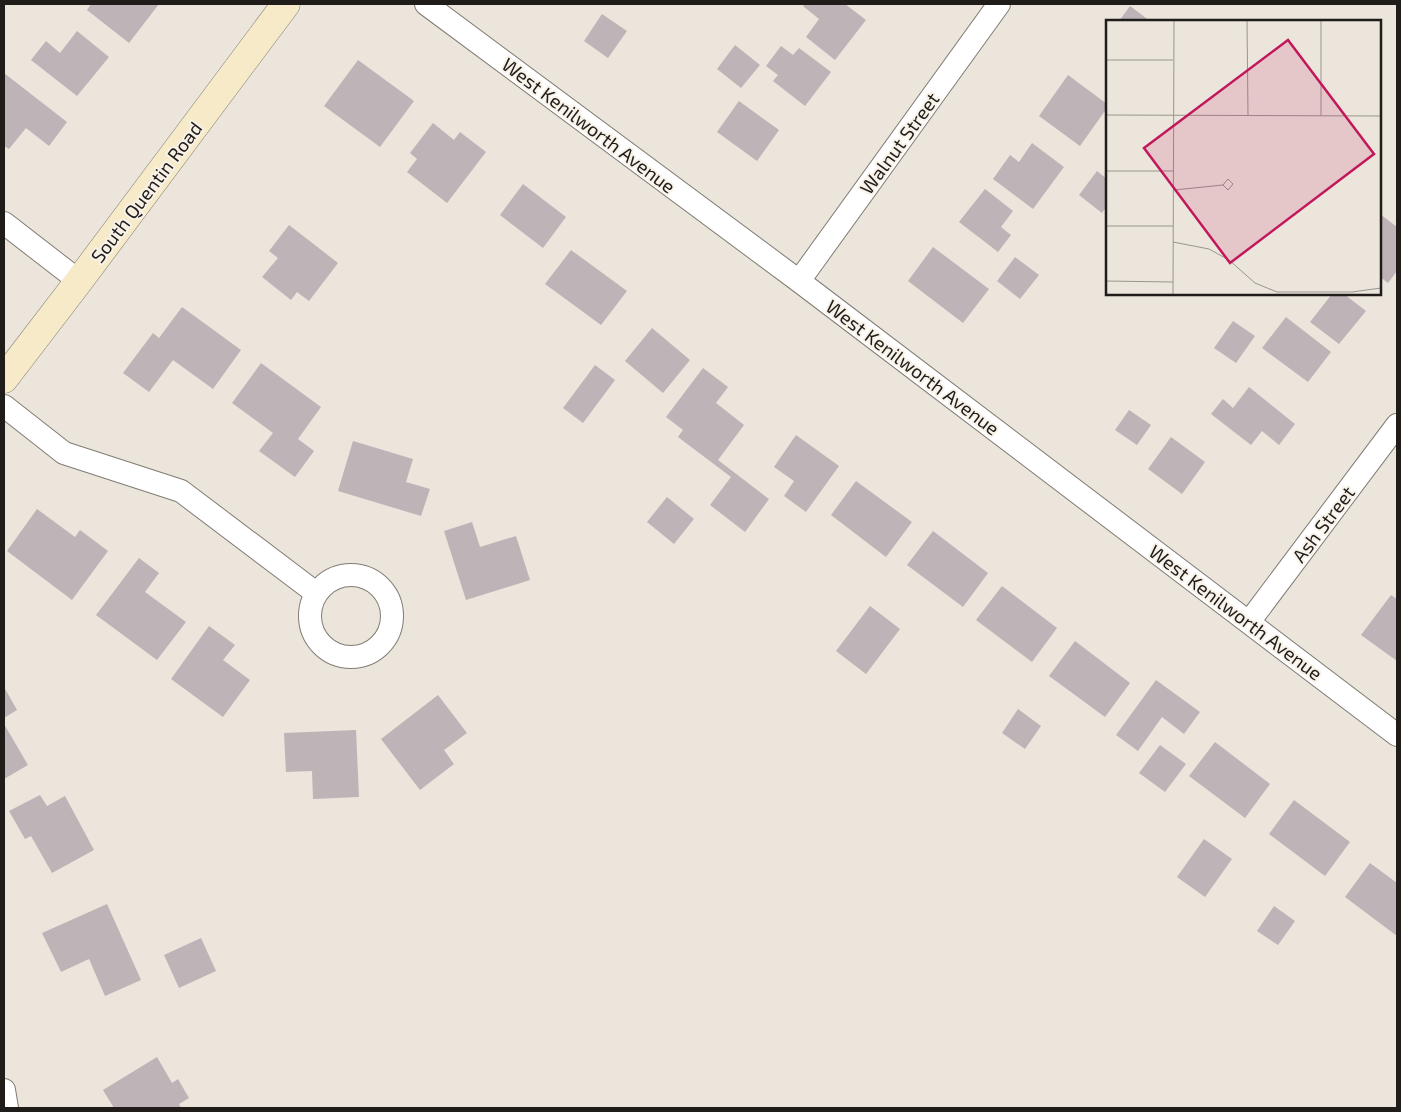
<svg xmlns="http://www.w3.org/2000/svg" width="1401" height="1112" font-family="'Exo 2',sans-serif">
<rect width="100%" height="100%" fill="#ebe5dc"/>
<path fill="#beb3b7" d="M91,4H159L129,43L87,10Z
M805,4H845L866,20L835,60L806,37L819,19L803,6Z
M1130,6L1150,21H1119Z
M602,14L627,31L608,58L584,41Z
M77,31L109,57L77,96L31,60L46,41L60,53Z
M735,45L760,65L741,88L717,69Z
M781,46L793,55L799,48L831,72L805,106L773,81L778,75L766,66Z
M358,60L414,101L380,147L324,106Z
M4,73L67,122L49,146L26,128L9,149L4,146Z
M1068,75L1107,104V108L1080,146L1039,116Z
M739,101L779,130L757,161L717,132Z
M433,123L454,140L460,132L486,152L447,203L407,172L417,159L410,153Z
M1032,143L1064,167L1033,209L993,179L1010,155L1019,162Z
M1097,171L1107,179V206L1102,213L1079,195Z
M523,184L566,217L543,248L500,215Z
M985,189L1013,211L1001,227L1011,235L998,252L959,222Z
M1380,214L1397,227V271L1388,283L1380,277Z
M289,225L338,263L309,301L297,292L291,300L262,277L278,258L269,251Z
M933,247L989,289L963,323L908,281Z
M571,250L627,291L601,325L545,284Z
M1015,257L1039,275L1020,299L997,281Z
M1332,294H1344L1366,311L1339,344L1310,322Z
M182,307L241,350L213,389L173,360L149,392L123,373L153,333L159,338Z
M1286,317L1331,352L1308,382L1262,348Z
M1233,321L1255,336L1236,363L1214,348Z
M652,328L690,360L663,393L625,361Z
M261,363L321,407L298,439L314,451L295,477L259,451L273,433L232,403Z
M595,365L615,380L583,423L563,408Z
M703,368L728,387L716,403L744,425L718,460L769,499L745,532L710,505L731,477L678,437L683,430L666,417Z
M1249,387L1295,424L1279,445L1262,431L1251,445L1211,414L1223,399L1233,408Z
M1129,410L1151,425L1137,445L1115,430Z
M796,435L839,466L806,512L784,496L794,481L774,467Z
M1171,437L1205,462L1182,494L1148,469Z
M353,441L413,459L406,482L430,489L421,516L338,491Z
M856,481L912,522L886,557L831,515Z
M667,497L694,519L674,544L647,522Z
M37,509L75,537L80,530L108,551L72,600L7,551Z
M472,522L480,547L516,536L530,580L466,600L444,531Z
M933,531L988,573L963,607L907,565Z
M139,558L159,573L145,592L186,622L157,660L96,615Z
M1002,586L1057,628L1032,662L976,620Z
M1391,595L1397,599V661L1361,635Z
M870,606L900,629L866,674L836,651Z
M209,626L235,645L223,660L250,680L223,717L171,679Z
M1075,641L1130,683L1105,717L1049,676Z
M1156,680L1200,712L1184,734L1162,717L1138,751L1116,735Z
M4,687L17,710L4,718Z
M438,695L467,733L444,750L454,764L420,790L381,739Z
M1018,709L1041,726L1025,749L1002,733Z
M4,724L28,765L4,779Z
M356,730L359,797L313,799L312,771L286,772L284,733Z
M1215,742L1270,784L1245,818L1189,776Z
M1160,745L1186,764L1165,792L1139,773Z
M40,795L47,806L65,796L94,850L52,873L31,836L25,839L9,811Z
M1294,800L1350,842L1325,876L1269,834Z
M1204,839L1232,859L1205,897L1177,877Z
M1370,863L1397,883V936L1345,897Z
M107,904L141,980L105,996L89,959L61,972L42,933Z
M1274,906L1295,921L1278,945L1257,931Z
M201,938L216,971L179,988L164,955Z
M157,1057L172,1083L178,1079L189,1098L179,1104L181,1108H114L103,1090Z"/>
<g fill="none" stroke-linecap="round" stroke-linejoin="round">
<defs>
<path id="street" d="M426,4L799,281L1397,735
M4,223L79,281
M799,281L999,4
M4,406L64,453L181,491L316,593
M310 616a41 41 0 1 1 82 0a41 41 0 1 1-82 0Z
M1249,622L1397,425
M4,1090L7,1108"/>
<path id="secondary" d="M4,379L79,281L286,4"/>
</defs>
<use href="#street" stroke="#817c74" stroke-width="24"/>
<use href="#secondary" stroke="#817c74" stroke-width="29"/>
<use href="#street" stroke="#fff" stroke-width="22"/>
<use href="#secondary" stroke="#f6eac9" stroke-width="28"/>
</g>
<g text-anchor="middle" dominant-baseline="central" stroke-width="4" stroke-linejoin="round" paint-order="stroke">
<g font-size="19" fill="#1f1c19" stroke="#f8f2e9">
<text transform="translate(589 125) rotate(37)">West Kenilworth Avenue</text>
<text transform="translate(899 143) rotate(-54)">Walnut Street</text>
<text transform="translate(146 192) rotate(-53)">South Quentin Road</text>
<text transform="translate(913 367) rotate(37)">West Kenilworth Avenue</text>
<text transform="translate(1323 524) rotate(-53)">Ash Street</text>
<text transform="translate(1236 612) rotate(37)">West Kenilworth Avenue</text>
</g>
</g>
<g transform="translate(1106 20)">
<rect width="275" height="275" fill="#ebe5dc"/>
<path fill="none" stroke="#99958e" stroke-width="1" d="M141,0L142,95M215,0V96M0,40H67M0,95L275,96M0,151H68M68,170L117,165L122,170L127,164L122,159L117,165M0,206H67M67,222L103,229L123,240L149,263L171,272H246L275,268M0,261L67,262M67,275L68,0"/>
<path fill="#c2185b" fill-opacity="0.15" stroke="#c2185b" stroke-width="2.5" d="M182,20L268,134L124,243L38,128Z"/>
<rect width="275" height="275" fill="none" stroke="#1f1c19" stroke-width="2.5"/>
</g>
<rect width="1401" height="1112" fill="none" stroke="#1f1c19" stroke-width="10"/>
</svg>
